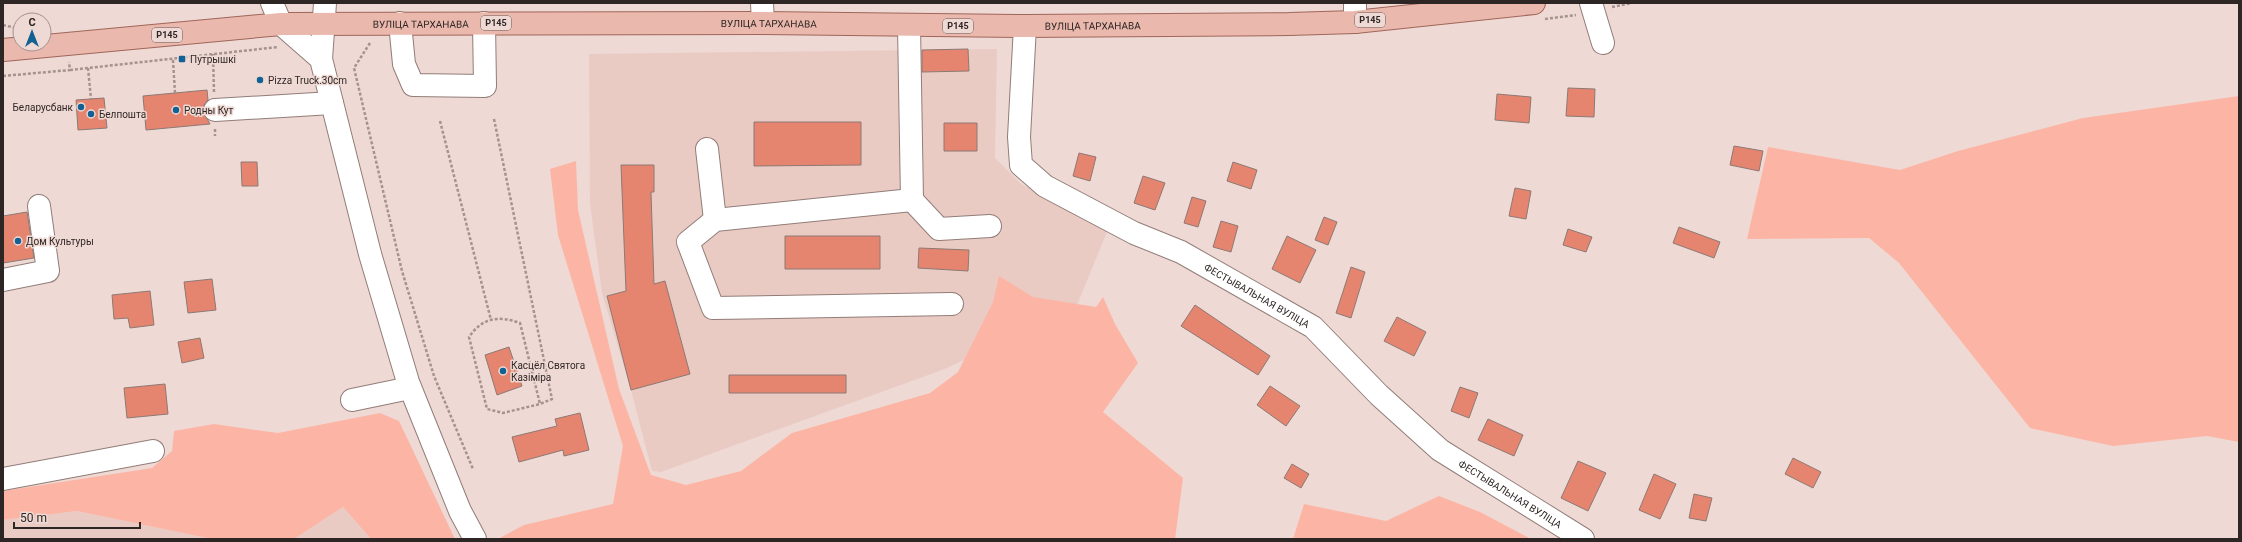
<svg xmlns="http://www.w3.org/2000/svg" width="2242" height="542" font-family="Roboto,sans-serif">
<rect width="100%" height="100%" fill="#efd9d4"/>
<path fill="#e9cbc4" d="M997,49L995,158L1021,184L1109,227L1075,310L942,370L661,472L652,471L631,390L602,293L590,204L589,54Z
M343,507L371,539H294Z
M77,511L212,539H3V520Z"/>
<path fill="#fcb5a5" d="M2239,96V442L2207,436L2113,446L2030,428L1899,263L1869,238L1747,239L1768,147L1900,170L1958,151L2083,118Z
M576,161L578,210L619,389L651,475L686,485L741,471L792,433L930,393L958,372L993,302L999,276L1033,297L1096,307L1103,297L1115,324L1138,363L1103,412L1183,478L1175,539H498L524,525L613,504L623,446L558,235L550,169Z
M380,413L399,421L455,539H371L343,507L294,539H212L77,511L3,520V491L152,468L172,451L174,431L214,424L278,433Z
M1439,496L1480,512L1531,539H1293L1304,504L1386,521Z"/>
<path fill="#e5856f" stroke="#8d7974" d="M968,49L969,71L922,72V50Z
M1568,88L1595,89L1594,117L1566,116Z
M207,90L208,100L204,105L203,111L210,124L146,130L143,96Z
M1497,94L1531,97L1529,123L1495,120Z
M104,98L107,128L78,130L76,100Z
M754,122H861V165L754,166Z
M944,123H977V151H944Z
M1734,146L1763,151L1759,171L1730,165Z
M1079,153L1096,157L1090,181L1073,176Z
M241,162H257L258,186H242Z
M1233,162L1257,170L1251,189L1227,181Z
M621,165H654V192H651L654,284L665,281L690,374L631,390L607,296L626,291Z
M1143,176L1165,183L1155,210L1134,203Z
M1515,188L1531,191L1526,219L1509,216Z
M1192,197L1206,201L1198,227L1184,223Z
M27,212L34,258L3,263V216Z
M1324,217L1337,222L1328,245L1315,240Z
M1221,221L1238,226L1231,252L1213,247Z
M1679,227L1720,242L1714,258L1673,243Z
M1568,229L1592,237L1586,252L1563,245Z
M785,236H880V269H785Z
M1287,236L1316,250L1300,283L1272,269Z
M919,248L969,250L968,271L918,268Z
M1351,267L1365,272L1351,318L1336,313Z
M212,279L216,310L188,313L184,282Z
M150,291L154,325L130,328L128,318L114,319L112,295Z
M1195,305L1270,356L1258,375L1181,326Z
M1397,317L1426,332L1414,356L1384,341Z
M200,338L204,358L182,363L178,342Z
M509,347L522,386L497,395L485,355Z
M729,375H846V393H729Z
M165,384L168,414L127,418L124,388Z
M1270,386L1300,406L1286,426L1257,405Z
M1460,387L1478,393L1469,418L1451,411Z
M580,413L589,450L564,456L563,450L519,462L512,437L557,426L555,419Z
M1488,419L1523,435L1514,456L1478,440Z
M1793,458L1821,472L1813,488L1785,474Z
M1578,461L1606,473L1588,511L1561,498Z
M1292,464L1309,474L1301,488L1284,478Z
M1654,474L1676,484L1660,519L1639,510Z
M1694,494L1712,498L1706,521L1689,518Z"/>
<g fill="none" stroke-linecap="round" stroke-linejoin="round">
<defs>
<g id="minor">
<path d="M272,3L281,24L321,59L370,254L408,382L460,511L475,539"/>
<path d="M762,3L763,23"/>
<path d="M1355,3V22"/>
<path d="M1591,3L1603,43"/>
<path d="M400,23L404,64L413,85L485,86L484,23"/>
<path d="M909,26L912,200L939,229L990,226"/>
<path id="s1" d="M1025,26L1019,137L1021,165L1045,186L1134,233L1181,252L1313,327L1379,395L1440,450L1583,539"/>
<path d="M321,59L325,3"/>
<path d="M215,110L332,103"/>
<path d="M707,149L715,220"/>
<path d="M912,200L715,220L688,242L713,308L952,304"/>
<path d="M3,280L48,271L39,206"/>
<path d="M352,400L410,388"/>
<path d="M3,479L153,451"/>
</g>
<g id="major">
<path id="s2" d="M3,50L281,24L763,23L1025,26L1289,24L1355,22L1534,3"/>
</g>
</defs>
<use href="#minor" stroke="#917d78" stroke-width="24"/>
<use href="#major" stroke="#9f665a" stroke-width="24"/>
<path stroke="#a4938f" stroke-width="2.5" stroke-dasharray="3 2" stroke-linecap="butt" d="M1612,7L1632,3
M1545,19L1576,15
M3,25L20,29
M370,43L354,68L402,271L434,376L473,469
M213,54L214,92
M173,60L175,93
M88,68L91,99
M70,70L278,47
M3,76L70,70L69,62
M494,119L552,399L540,404L503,413L487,409L469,337C482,318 498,315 520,323L540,404
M440,121L491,320
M215,129V136"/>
<use href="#minor" stroke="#fff" stroke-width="22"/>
<use href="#major" stroke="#eab8ad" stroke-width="22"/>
</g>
<g fill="#126194" stroke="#efd9d4" stroke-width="1.5">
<rect x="178" y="55" width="8" height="8" rx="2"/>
<circle cx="260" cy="80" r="4"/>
<circle cx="81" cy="107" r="4"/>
<circle cx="176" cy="110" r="4"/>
<circle cx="91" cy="114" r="4"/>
<circle cx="18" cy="241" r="4"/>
<circle cx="503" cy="371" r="4"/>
</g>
<g text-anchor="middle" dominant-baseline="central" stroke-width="3" stroke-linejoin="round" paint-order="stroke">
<g fill="#efd9d4" stroke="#685c59" stroke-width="1">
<rect x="1355" y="13" width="30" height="14" rx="3"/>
<rect x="481" y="16" width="30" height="14" rx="3"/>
<rect x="943" y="19" width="30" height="14" rx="3"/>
<rect x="152" y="28" width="30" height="14" rx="3"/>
</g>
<g font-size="9" font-weight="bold" fill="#2e2624">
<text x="1370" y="20">Р145</text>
<text x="496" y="23">Р145</text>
<text x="958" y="26">Р145</text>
<text x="167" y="35">Р145</text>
</g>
<g font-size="10" fill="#2e2624" stroke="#efd9d4">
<text stroke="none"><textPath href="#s2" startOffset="419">ВУЛІЦА ТАРХАНАВА</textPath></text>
<text stroke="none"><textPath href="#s2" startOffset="767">ВУЛІЦА ТАРХАНАВА</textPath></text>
<text stroke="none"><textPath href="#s2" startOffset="1091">ВУЛІЦА ТАРХАНАВА</textPath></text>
<text stroke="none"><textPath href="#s1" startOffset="410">ФЕСТЫВАЛЬНАЯ ВУЛІЦА</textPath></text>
<text stroke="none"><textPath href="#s1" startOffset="734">ФЕСТЫВАЛЬНАЯ ВУЛІЦА</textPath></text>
</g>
<g font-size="10" fill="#2e2624" stroke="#efd9d4" text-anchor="start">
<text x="190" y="59">Путрышкі</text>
<text x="268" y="80">Pizza Truck.30cm</text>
<text x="73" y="107" text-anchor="end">Беларусбанк</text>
<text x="184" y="110">Родны Кут</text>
<text x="99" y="114">Белпошта</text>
<text x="26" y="241">Дом Культуры</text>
<text x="511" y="365">Касцёл Святога<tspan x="511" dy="12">Казіміра</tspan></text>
</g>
</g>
<rect width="2242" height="542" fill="none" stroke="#2e2624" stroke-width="8"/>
<g transform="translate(32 32)"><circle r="19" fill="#efd9d4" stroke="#a2918e"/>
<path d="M0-3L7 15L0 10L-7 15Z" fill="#126194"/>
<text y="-6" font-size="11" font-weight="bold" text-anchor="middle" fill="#2e2624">С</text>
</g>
<path d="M14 522v6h126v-6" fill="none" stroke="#2e2624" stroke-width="2"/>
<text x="20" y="522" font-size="12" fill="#2e2624" stroke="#efd9d4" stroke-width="3" paint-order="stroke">50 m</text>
</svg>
